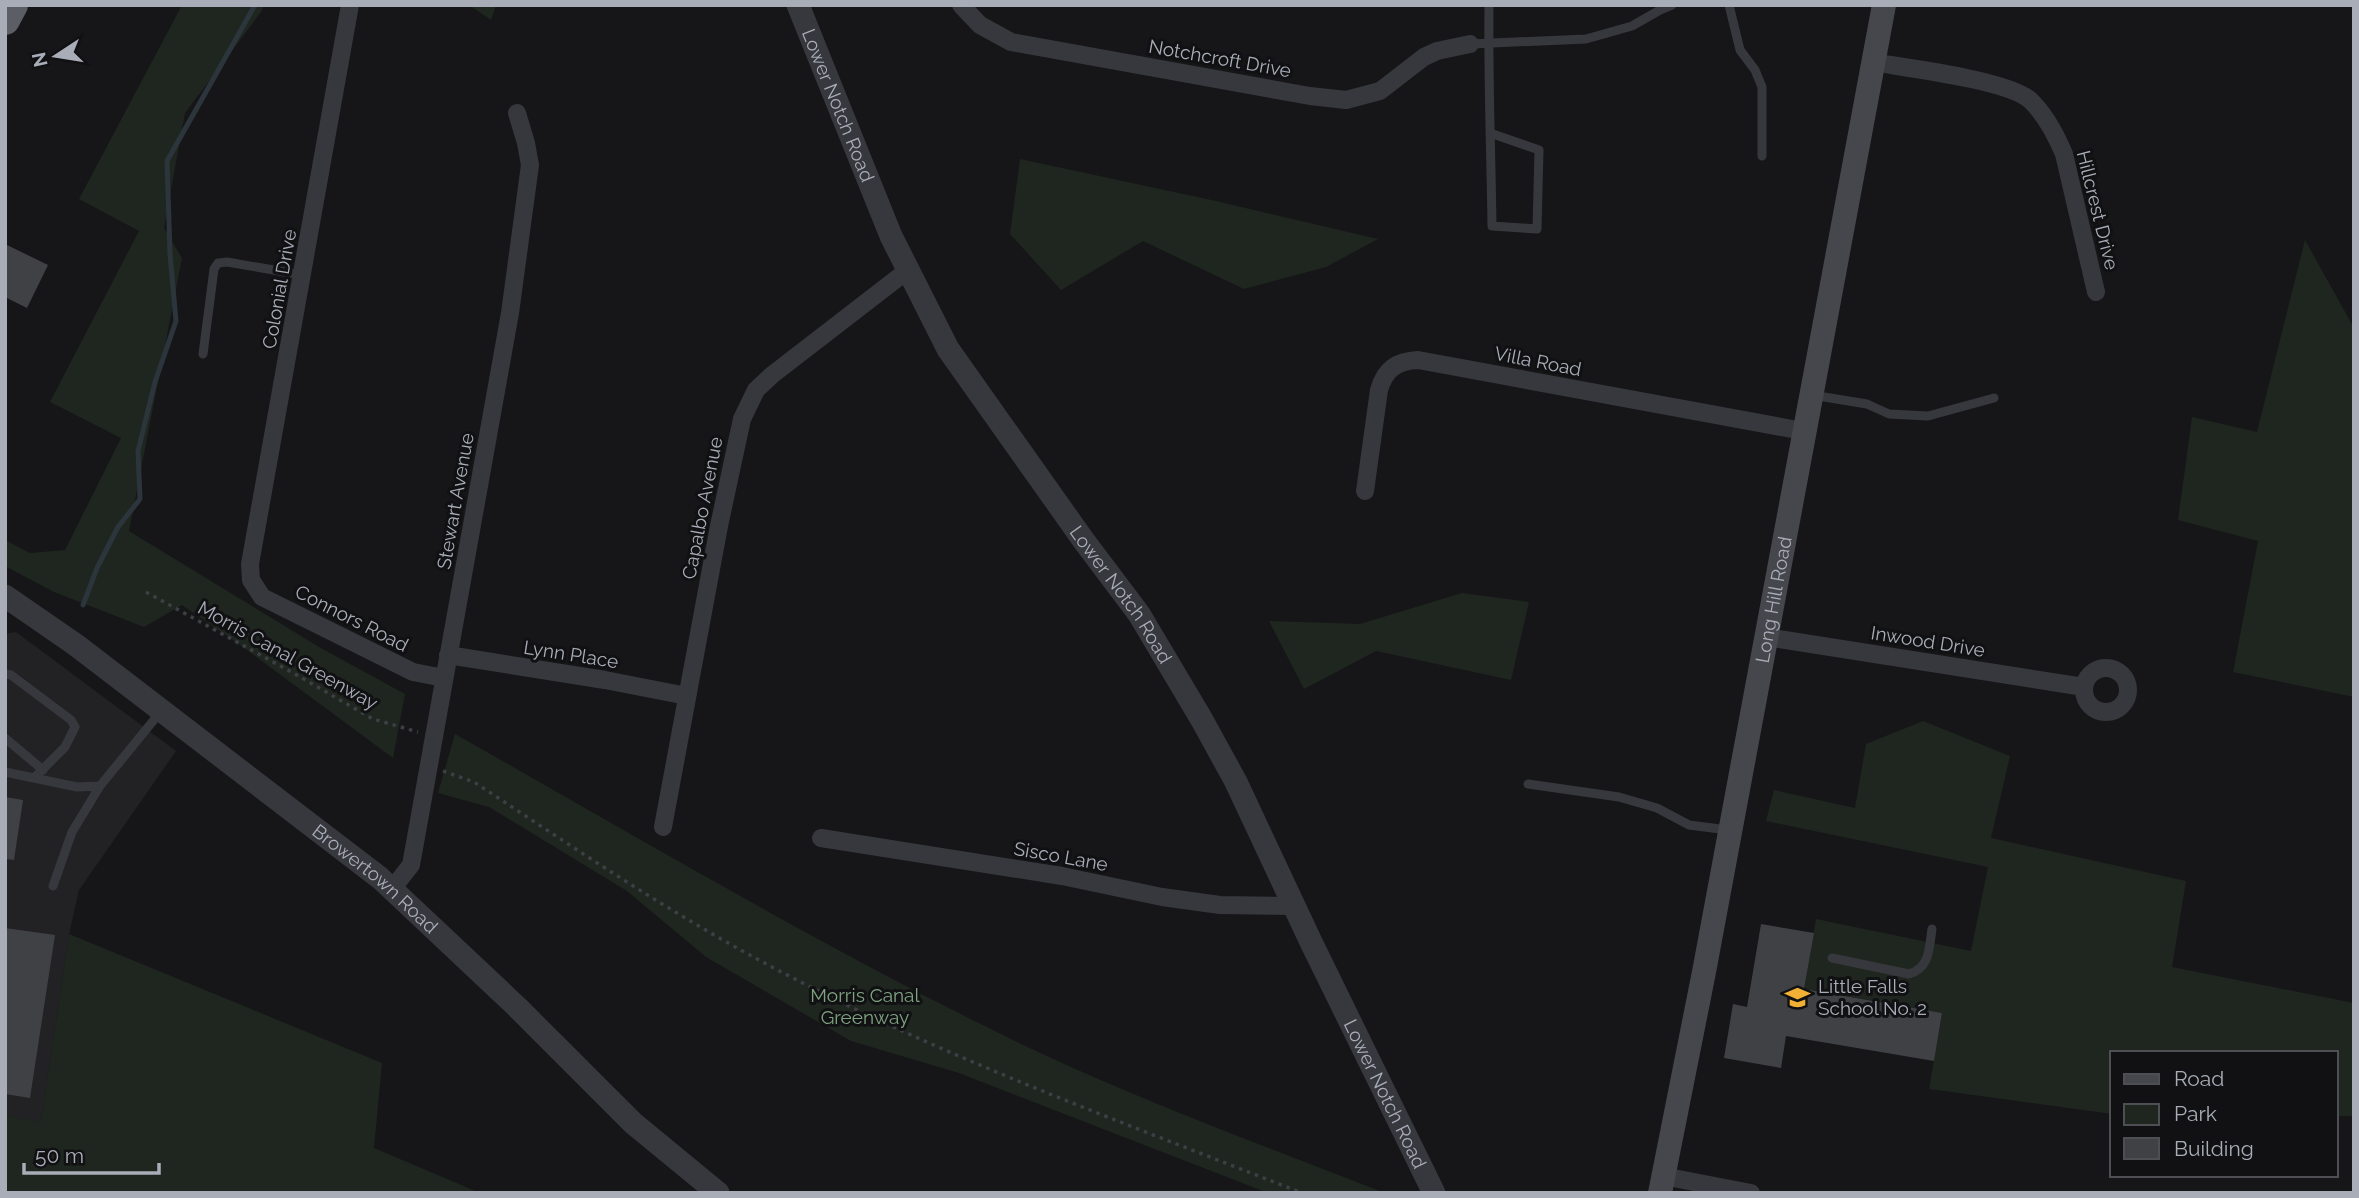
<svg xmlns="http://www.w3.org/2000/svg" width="2359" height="1198" font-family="Raleway,sans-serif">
<rect width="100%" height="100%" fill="#161618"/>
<path fill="#222225" d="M16,632L176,751L79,890L69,934L41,1123L5,1115V634Z"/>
<path fill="#1e261f" d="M182,5H264L261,12L185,113L164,228L182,258L129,531L319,647L405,694L393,758L243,647L182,605L144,627L54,592L5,566V540L30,553L65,550L121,438L50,402L139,231L79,199Z
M469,5H496L491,20Z
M1020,159L1216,201L1378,239L1326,267L1244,289L1143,241L1061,290L1010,234Z
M2305,240L2354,328V697L2233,672L2258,541L2178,520L2192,417L2257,432Z
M1462,593L1529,602L1511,680L1376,651L1304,689L1269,621L1360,624Z
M1923,721L2010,756L1991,838L2186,881L2172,967L2354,1003V1116H2336V1053H2112V1114L1929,1089L1942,1013L1804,989L1816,919L1971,951L1988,867L1766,821L1774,790L1855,808L1866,744Z
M455,734C639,838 822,947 1013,1040C1133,1098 1260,1144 1385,1193H1268L959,1073L851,1041L706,957L627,891L489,807L438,793Z
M69,934L382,1063L374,1148L480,1193H5V1115L41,1122Z"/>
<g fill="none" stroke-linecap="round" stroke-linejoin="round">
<path stroke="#2c353c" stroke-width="5" d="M83,605L97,568L118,527L140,499L138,451L155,382L176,321L170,254L167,161L255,5"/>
</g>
<path fill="#404145" d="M5,244L48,265L27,308L5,297Z
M5,797L23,800L14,860L5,859Z
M1761,924L1814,933L1804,989L1942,1013L1934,1061L1786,1036L1781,1068L1724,1058L1733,1004L1747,1007Z
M5,928L55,935L30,1098L5,1094Z"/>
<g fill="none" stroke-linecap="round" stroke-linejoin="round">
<path stroke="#3d3f44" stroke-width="3.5" stroke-dasharray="3.5 5" stroke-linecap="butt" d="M146,592L295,674L373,719L418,732
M443,771L474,782C564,841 653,902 748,954C924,1051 1115,1119 1302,1193"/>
<path stroke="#37383d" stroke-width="9" d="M1489,5C1488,79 1491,152 1492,226L1537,229L1539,150L1490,133
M1729,5L1740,50L1755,70L1762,87V156
M1470,44L1586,39L1632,26L1660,10L1672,5
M203,354L214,269L218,263L227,262L303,275
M1812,395L1867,404L1889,414L1928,416L1994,398
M5,674L11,675L71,720L75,727L65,747L34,778
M5,738L43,770
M5,772L77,787L100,786L162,710
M1528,784L1619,797L1657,808L1689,825L1728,830
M53,886L72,832L100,786
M1832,958L1909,974C1930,968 1929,948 1932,929"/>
<path stroke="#37383d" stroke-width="18" d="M350,5L250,564L251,580L262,597L413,672L444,678
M961,5L980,25L1011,42L1310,96L1346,100L1380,91L1424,57L1437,51L1470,44
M1872,62C1907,68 2007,80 2030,100C2046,115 2056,135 2064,154L2096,292
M1365,491L1379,390C1385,369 1397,361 1418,360L1803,431
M1766,637L2084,687
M448,655L605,680L687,696
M2084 690a22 22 0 1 1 44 0a22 22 0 1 1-44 0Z
M663,827L719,526L742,419L756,390L772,375L908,270
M821,838L1062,876L1162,897L1220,905L1295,906
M392,889L411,865L510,313L530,165L526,143L517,113
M1663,1176L1751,1193"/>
<g stroke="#37383d" stroke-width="23">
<path id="s1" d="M798,5L891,236L948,349L1084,541L1139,614L1202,720L1236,782L1311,942L1434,1193"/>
<path id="s2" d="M5,596L76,645L380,878L517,1007L633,1123L718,1193"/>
</g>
<path stroke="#45474d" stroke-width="24" id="s3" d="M1660,1193L1704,972L1884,5"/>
<path stroke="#5b5e65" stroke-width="30" d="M5,20L13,5"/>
</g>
<defs>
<symbol id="school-bare" viewBox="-9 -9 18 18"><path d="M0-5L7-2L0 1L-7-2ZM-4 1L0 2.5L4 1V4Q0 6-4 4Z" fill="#f2b134" stroke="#111113" stroke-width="2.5" paint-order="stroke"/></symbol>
</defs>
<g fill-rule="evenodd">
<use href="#school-bare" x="1780" y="980" width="35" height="35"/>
</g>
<g text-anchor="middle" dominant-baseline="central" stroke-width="6" stroke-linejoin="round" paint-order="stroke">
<g font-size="19" fill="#a8adb8" stroke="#111113">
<text transform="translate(1220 58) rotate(10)">Notchcroft Drive</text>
<text stroke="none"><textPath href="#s1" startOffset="108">Lower Notch Road</textPath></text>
<text transform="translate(2098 210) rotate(76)">Hillcrest Drive</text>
<text transform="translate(279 289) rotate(-80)">Colonial Drive</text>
<text transform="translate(1538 361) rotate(11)">Villa Road</text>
<text transform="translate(455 501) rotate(-80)">Stewart Avenue</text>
<text transform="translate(702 508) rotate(-79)">Capalbo Avenue</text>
<text stroke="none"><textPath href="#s1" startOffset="676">Lower Notch Road</textPath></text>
<text stroke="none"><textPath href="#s3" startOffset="604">Long Hill Road</textPath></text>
<text transform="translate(352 618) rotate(27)">Connors Road</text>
<text transform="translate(1928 641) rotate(9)">Inwood Drive</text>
<text transform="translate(571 654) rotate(9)">Lynn Place</text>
<text transform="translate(288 655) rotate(29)">Morris Canal Greenway</text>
<text transform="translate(1061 856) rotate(10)">Sisco Lane</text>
<text stroke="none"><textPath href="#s2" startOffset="466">Browertown Road</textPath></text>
<text stroke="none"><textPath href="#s1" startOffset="1242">Lower Notch Road</textPath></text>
</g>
<g font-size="19" fill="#a8adb8" stroke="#111113" text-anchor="start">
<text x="1818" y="986">Little Falls<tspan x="1818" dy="22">School No. 2</tspan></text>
</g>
<g font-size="19" fill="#7fa381" stroke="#111113">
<text x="865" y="995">Morris Canal<tspan x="865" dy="22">Greenway</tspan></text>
</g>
</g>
<rect width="2359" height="1198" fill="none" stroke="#a8adb8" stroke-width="14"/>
<rect x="2110" y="1051" width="228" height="126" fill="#111113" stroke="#4d4f55" stroke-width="2"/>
<rect x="2124" y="1074" width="35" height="10" fill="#45474d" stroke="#4d4f55" stroke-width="2"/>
<text x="2174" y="1086" font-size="21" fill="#a8adb8">Road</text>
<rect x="2124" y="1104" width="35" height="21" fill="#1e261f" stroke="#4d4f55" stroke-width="2"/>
<text x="2174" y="1121" font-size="21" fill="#a8adb8">Park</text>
<rect x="2124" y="1138" width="35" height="21" fill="#404145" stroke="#4d4f55" stroke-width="2"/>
<text x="2174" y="1156" font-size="21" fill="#a8adb8">Building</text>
<g transform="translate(56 56) rotate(258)" stroke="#111113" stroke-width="5" paint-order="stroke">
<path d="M0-5L12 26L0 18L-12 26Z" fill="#a8adb8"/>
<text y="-10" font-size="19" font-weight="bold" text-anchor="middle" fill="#a8adb8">N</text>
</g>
<path d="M24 1163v10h135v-10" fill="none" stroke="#a8adb8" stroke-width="3.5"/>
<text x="35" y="1163" font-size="21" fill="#a8adb8" stroke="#111113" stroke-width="5" paint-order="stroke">50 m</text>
</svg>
